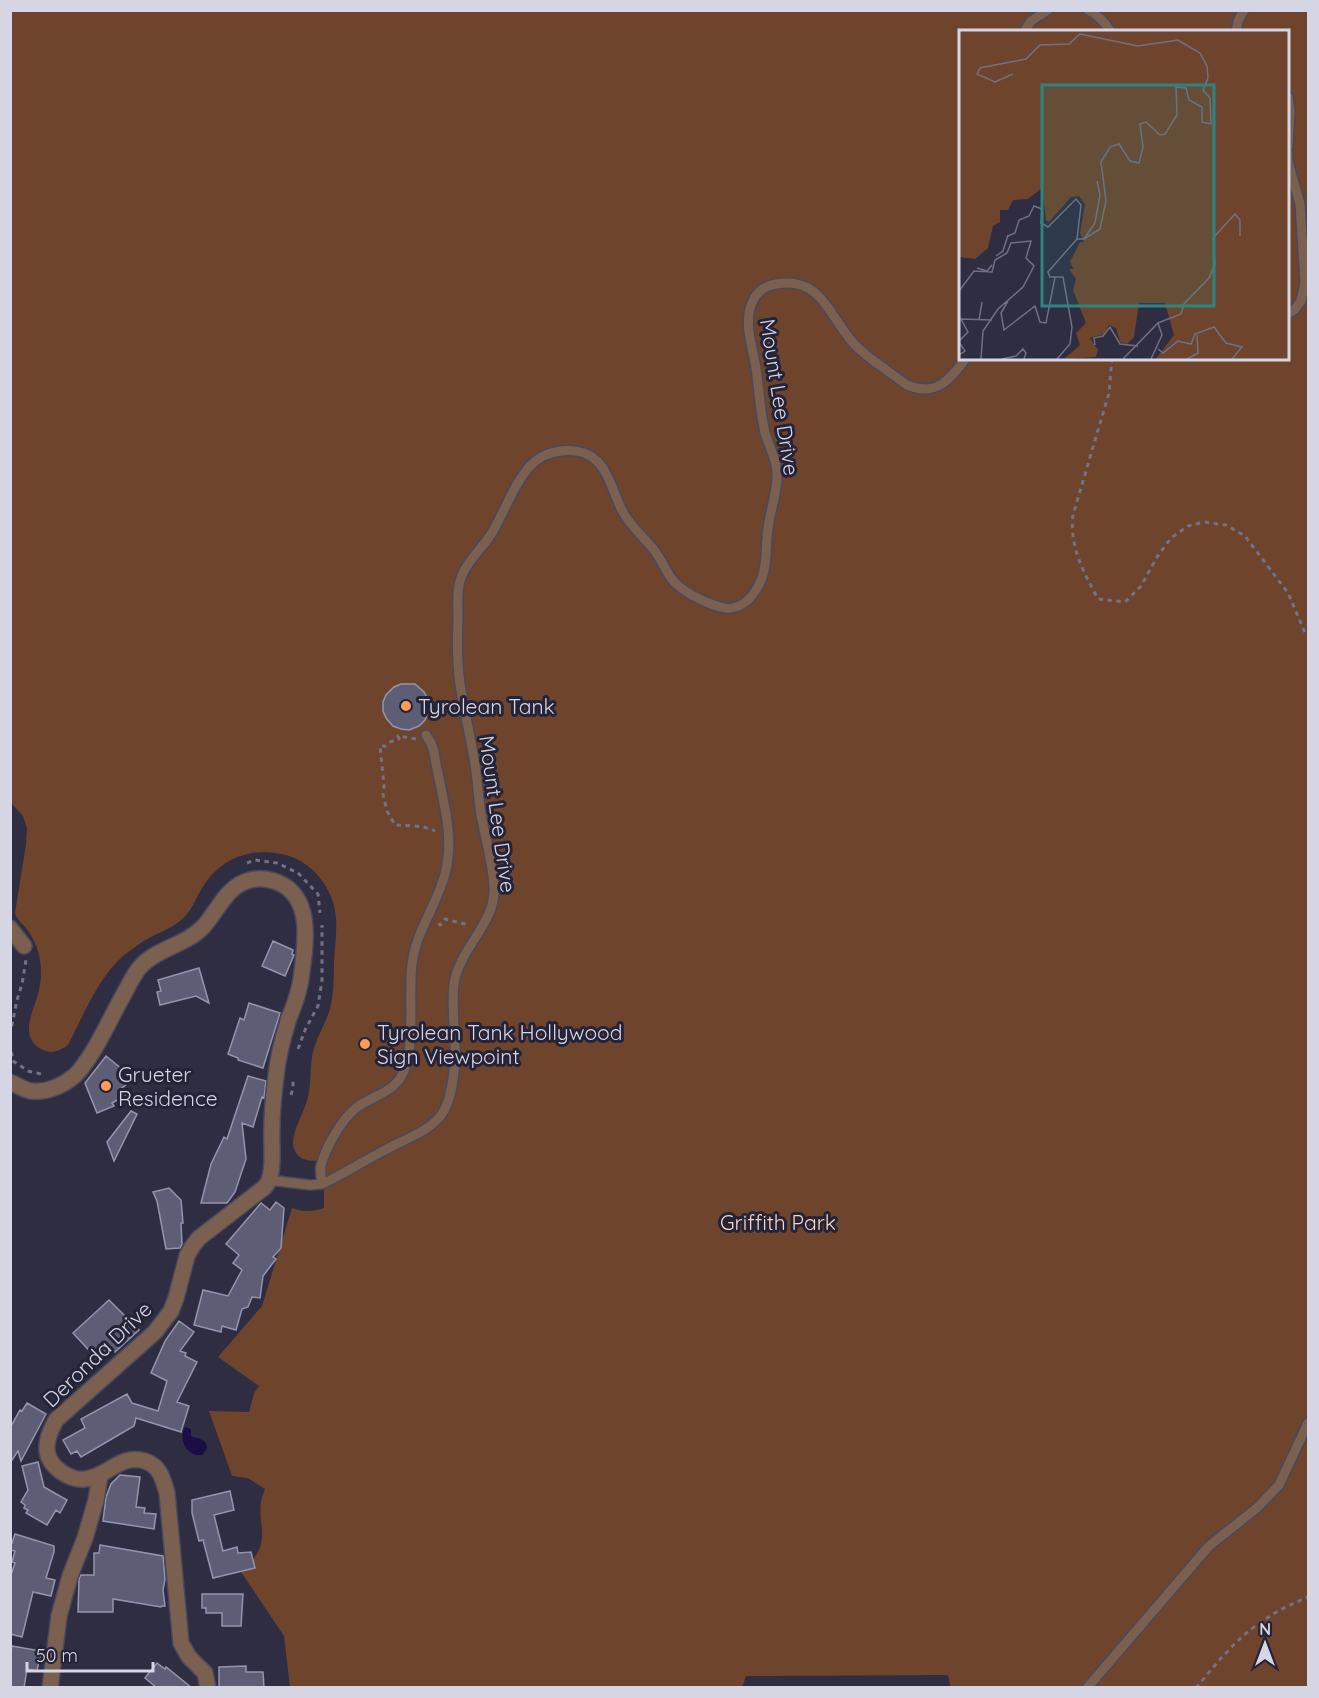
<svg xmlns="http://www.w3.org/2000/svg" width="1319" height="1698" font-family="Quicksand,sans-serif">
<rect width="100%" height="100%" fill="#2e2d42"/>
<path fill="#6e452c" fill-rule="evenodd" d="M10,11H1308V1687L951,1688L948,1675L746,1676L742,1688L290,1687L284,1636L241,1572C280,1539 250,1522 265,1489L248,1478L232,1476L209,1411L249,1412L254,1393L259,1386L218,1357L262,1306L292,1208C303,1212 312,1212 324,1208V1159C311,1163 295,1161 293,1144C292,1132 303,1114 307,1101C311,1087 310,1071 312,1056C315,1040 325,1025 330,1009C334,993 334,976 334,960C335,946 337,932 336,919C335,889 311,859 281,854C248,847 218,860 201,890C196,898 193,907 187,914C178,926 162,931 149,938C140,943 131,950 123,956C98,978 83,1016 68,1045C59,1051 53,1054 43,1050C19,1038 32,1015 37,997C41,985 42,973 40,960C38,948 33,937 25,927C21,922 17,920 15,913L26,844L27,828L23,816L10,802ZM960,32H1288V358H960Z"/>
<path fill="#1b0e47" d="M185,1427L191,1429V1436C199,1439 207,1439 207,1449L202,1455C187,1457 178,1440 185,1427Z"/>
<path fill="#5d5d75" stroke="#9494ae" stroke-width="1.5" d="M401,684H415L424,692L429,701V710L425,720L419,726L409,730L401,729L393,726L386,718L383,711V702L386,695L394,687Z
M273,941L293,950L292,954L294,955L285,976L262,966Z
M199,968L209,1003L196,996L160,1005L157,992L161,991L158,980Z
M249,1003L280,1013L263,1068L238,1060V1058L228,1054L240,1018L244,1020Z
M106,1056L123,1070L121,1074L131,1081L122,1088L126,1095L112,1103L114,1106L97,1113L85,1083Z
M248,1076L266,1081L264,1098L262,1097L253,1127L242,1123L246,1159L235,1192L227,1203H201L211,1164L224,1137L227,1139Z
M131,1111L137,1114L114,1161L107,1142Z
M169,1188L181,1200L183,1223H181L182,1244L180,1248L166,1249L157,1201L153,1192Z
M276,1202L284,1208L281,1248L273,1257L276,1259L263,1276L260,1298L252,1297L248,1307L242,1309L236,1330L222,1326L221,1332L194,1325L203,1290L228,1296L242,1270L233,1263L239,1255L226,1244L261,1203L270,1210Z
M109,1300L139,1330L115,1352L110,1347L97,1359L73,1333Z
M179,1321L194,1332L180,1351L186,1353L185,1356L197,1362L177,1402L189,1406L181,1432L136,1418L134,1426L81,1457L77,1451L71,1454L63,1440L85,1428L81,1419L127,1394L132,1403L158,1411L167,1381L151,1373L165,1341Z
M27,1403L46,1414L21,1461L18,1451L10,1463V1428L20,1410L22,1411Z
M38,1462L44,1487L67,1500L60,1513L56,1510L47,1525L26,1513L28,1510L24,1508L25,1505L21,1502L28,1490L22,1466Z
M120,1475L140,1477L136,1507L145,1508L144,1513L156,1514L154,1529L103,1521L106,1497L111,1484Z
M230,1491L234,1510L214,1515L223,1551L237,1547L238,1553L251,1552L255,1568L213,1578L203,1540L199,1541L192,1513V1500Z
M15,1534L54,1546V1552L46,1578L55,1580L51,1596L33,1592L22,1637L10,1634V1578L15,1563L12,1562L15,1551L10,1550V1549Z
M100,1545L163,1556L165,1579L163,1590L165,1606H162L161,1607L113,1599V1612H78L79,1579L81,1575H94V1553H99Z
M202,1594H243L241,1626H222V1613H206V1608H202Z
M12,1646L41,1651L37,1671L27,1669L24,1688H10V1656Z
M157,1663L165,1669L166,1667L192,1688H157L145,1678Z
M246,1666V1672H263L264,1688H219V1667Z"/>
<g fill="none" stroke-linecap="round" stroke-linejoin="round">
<defs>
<path id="service" d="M1088,10C1098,15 1105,22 1111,32
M1024,32L1031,21L1048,10
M1236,32L1238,21L1244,10
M1288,97L1290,112L1288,147
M1288,153V162L1300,204L1305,282L1301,301L1295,309L1288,314
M269,1180L310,1185L322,1184C344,1174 365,1160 387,1149C405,1139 430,1131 442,1114C452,1099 454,1075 455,1058C456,1033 451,1009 454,984C459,948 496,924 494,887C493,863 485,838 481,814C478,798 478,782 475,765C471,738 464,712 460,684C457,663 457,641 458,619C458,603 456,585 464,571C472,556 485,545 493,531C505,510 514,484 530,466C546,449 579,444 597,461C610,474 614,496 623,512C631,527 644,537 654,550C661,559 665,569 671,578C682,592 703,602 720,607C738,612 751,600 759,585C768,568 765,548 768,529C770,510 778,491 777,472C776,458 769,446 765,433C760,412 759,389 756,368C753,348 743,323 752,303C756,292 765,286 776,284C787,282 799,283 808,288C826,297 840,330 855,345C870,360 890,372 907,385C936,397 950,380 966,358
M322,1184C321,1178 320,1172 321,1166C325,1148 342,1119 356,1108C373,1095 394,1093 403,1073C416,1044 408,996 412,964C416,931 437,905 445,874C456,834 440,792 434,752L431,743L426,735
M1087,1688L1209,1546L1258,1507L1279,1485L1308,1423"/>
<path id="minor" d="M10,928L24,946
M10,1082C17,1085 24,1090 31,1091C46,1093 62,1086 73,1077C80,1072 85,1063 90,1056C103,1036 113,1013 125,992C130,983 134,973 142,965C158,948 186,945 203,927C218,911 226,886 250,880C258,878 269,879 277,882C315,897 305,947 301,979C299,993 294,1006 289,1018C283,1037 278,1056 276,1076C273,1099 271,1124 272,1148C272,1158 273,1170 269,1180C268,1183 266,1185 265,1187L199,1238L192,1247L187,1256L176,1298L171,1311L155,1332L56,1420C51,1430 46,1439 47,1451C49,1467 70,1481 85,1479C108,1477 120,1453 145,1461C160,1466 163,1479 167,1493L181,1643L189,1657L205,1673L208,1688
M50,1688L59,1616L70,1576L85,1538L96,1500L100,1476"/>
</defs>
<use href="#service" stroke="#49485c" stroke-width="12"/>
<use href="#minor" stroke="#49485c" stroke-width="18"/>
<path stroke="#727284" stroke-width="3" stroke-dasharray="4.5 4.5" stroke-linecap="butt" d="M1112,358L1109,393L1073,515C1069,546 1084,573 1098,599L1125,602L1141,586L1157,557L1171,538L1188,526L1204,522L1226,525L1245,536L1288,593L1306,635L1308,636
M416,739L398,736L399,739L390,742L386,746H380L384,785L383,794L387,811L395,825C408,826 423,825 435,831
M247,863L255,860L277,863L298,873L318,894L320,913
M439,923L440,925L443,923L445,919L469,925
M10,1035L17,1000L22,984L26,960
M10,1043L13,1061L28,1071L41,1074
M298,1049L305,1030L318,1006L322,980V925
M291,1095L293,1088V1081
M1196,1688C1206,1676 1216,1663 1227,1652C1249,1627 1278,1609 1308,1597"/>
<use href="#service" stroke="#7c604f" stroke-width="9"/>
<use href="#minor" stroke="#7c604f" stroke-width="15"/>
</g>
<g fill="#ff9b59" stroke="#242337" stroke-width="2">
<circle cx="406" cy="706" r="6"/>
<circle cx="365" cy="1044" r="6"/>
<circle cx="106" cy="1086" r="6"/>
</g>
<g text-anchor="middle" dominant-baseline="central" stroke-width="6" stroke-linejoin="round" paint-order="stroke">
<g font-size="21" fill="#d5d5e3" stroke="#242337">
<text transform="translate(780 397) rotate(81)">Mount Lee Drive</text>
<text transform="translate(498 814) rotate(82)">Mount Lee Drive</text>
<text transform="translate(97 1354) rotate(-44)">Deronda Drive</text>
</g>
<g font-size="21" fill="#d5d5e3" stroke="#242337" text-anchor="start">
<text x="418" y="706">Tyrolean Tank</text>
<text x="377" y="1032">Tyrolean Tank Hollywood<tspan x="377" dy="24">Sign Viewpoint</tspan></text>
<text x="118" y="1074">Grueter<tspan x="118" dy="24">Residence</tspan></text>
</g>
<g font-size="21" fill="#fad5bf" stroke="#242337">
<text x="778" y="1222">Griffith Park</text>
</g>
</g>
<g transform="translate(959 30)">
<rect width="330" height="330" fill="#2e2d42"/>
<path d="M0,1H330V329H197L215,305L206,273H180L175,307L168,314L161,312L157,298L150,295L145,304L131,308L139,320L137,327L105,329L121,315L117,303L127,293L114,260L117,249L110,239H115L111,232L121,212H125L121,203L126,174L120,166L112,167L90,192L87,190L83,158L69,169L54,170L49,180H41V192L34,196L29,218L16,229L0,227Z" fill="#6e452c"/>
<path fill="none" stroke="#717082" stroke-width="1.5" d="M54,44L36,52L18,44L21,38L67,29L81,15L110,14L121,4L179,16L219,10L241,23L248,36L249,48L244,60L251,68L252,94L243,92V77L230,70L227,58L217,57L218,85L206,104L201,105L187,92L181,94L184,117L180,133L171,131L160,114L151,117L142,132L147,171L141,199L125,209H118M49,206L56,203L60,190L70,186L75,176L83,179L82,193L89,197L117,169L122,175L118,209M125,209L136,193L141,165L138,151M37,226L44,221L49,205M18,238L28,241L33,235M0,261L15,241L33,242L36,230L48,223L52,213L72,211L67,228L75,236L64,257L39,279L24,301L22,329M49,271L42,283L45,300L76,276L81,292L87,293L96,247M20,290L23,272M0,311L9,302L2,289L33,290M0,312L6,321L0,325M136,315L135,308L144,306L151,297L161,314L179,316M199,319L204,323L219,311L232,314L236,304L255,297L267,313L283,317L273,329M43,329L57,326L64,319L67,323L65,329M98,329L111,314L113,297L104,247H91L89,242L118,209M164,329L199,293L222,284L225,274L250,248L256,234L254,208L276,184L281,190V206M192,329L203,305L199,293M228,329L239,323L238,305"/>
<path fill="#2d8480" fill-opacity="0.15" stroke="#2d8480" stroke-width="3" d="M83,55H255V276H83Z"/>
<rect width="330" height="330" fill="none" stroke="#d5d5e3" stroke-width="3"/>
</g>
<rect width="1319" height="1698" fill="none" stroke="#d5d5e3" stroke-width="24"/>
<g transform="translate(1265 1644)" stroke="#242337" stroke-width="4.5" paint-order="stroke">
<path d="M0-4.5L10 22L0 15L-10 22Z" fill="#d5d5e3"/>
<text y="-9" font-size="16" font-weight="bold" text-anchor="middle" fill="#d5d5e3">N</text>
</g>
<path d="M27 1662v9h126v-9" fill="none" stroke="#d5d5e3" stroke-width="3"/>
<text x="36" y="1662" font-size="18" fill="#d5d5e3" stroke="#242337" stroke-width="4.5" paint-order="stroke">50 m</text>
</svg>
